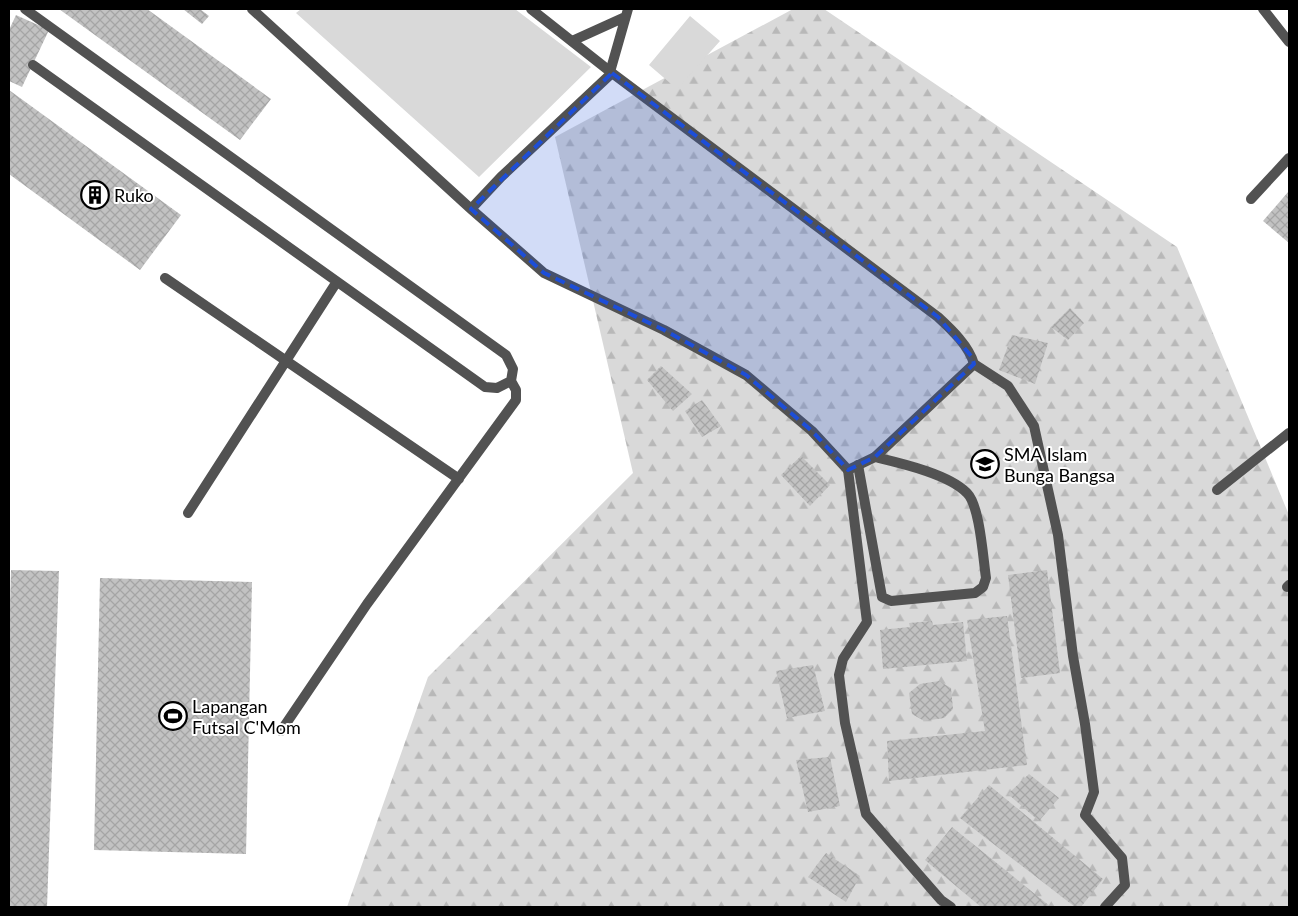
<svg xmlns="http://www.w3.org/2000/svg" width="1298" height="916" font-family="Lato,sans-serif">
<defs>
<pattern id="forest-firs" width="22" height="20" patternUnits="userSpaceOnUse" patternTransform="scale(1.25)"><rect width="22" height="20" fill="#d9d9d9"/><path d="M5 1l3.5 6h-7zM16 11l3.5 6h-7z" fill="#b8b8b8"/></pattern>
<pattern id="building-cross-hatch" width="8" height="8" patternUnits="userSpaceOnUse" patternTransform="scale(1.25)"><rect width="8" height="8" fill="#c2c2c2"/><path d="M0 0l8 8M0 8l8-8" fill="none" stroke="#a5a5a5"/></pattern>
</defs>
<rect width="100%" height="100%" fill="#fff"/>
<path fill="url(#forest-firs)" d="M793,9H824L1177,247L1289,515V907H347L428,677L633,473L555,137Z"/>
<path fill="#d9d9d9" d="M301,9H515L591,67L479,177L296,13Z
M690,16L720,41L677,89L649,65Z"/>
<path fill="url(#building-cross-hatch)" d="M59,9H147L271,99L240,140Z
M183,9H200L209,16L202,24Z
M16,15L49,30L22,87L9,81V30Z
M9,90L181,215L140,270L9,174Z
M1289,191V243L1263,221Z
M1070,308L1084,323L1068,340L1051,327Z
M1012,335L1048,343L1035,384L999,370Z
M661,366L692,394L673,411L647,380Z
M702,400L721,426L702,437L685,411Z
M801,456L830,485L810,506L781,475Z
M11,570L59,571L47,907H9V638Z
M1047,570L1060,673L1021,678L1008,575Z
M100,578L252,582L246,854L94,850Z
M1007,616L1027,765L889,781L887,741L985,731L967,620Z
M932,621L933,625L963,622L967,661L883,669L880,630L910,627L909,623Z
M813,665L825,711L787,718L776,671Z
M939,681L951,688L953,709L944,718L924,721L912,714L909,693L920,684Z
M830,757L840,806L808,812L796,760Z
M1029,774L1059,798L1039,821L1008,794Z
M989,785L1103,879L1081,907H1075L960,818Z
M952,827L1051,907H981L925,860Z
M826,853L860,876L846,902L808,877Z"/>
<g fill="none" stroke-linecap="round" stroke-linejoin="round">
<path stroke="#525252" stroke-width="10" d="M25,9L506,355L513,369L511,381L516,390V400L367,604L281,731
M572,41L625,17
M33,65L485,387L497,388L511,381
M610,72L628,9
M165,278L459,479
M974,364L1008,386L1034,426L1058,535L1073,656L1085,724L1094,792L1085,815L1122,858L1125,885L1105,907
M858,465L882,597L891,601L975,593L983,587L986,578C983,558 980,506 967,493C949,474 900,463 875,457
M848,470L867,622L843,659L839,675L845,723L866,814L941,900L951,907
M188,513L336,283"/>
<path stroke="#525252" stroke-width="10" d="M252,9L471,209L544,273L664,330L746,375L812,431L848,470L875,457L974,364C969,346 952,330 938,317L612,73L531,9
M1251,199L1289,158
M471,209L501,177L612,73
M1217,490L1289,433
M1287,587L1289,585"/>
<path stroke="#525252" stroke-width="10" d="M1263,9L1289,42"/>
</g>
<path fill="#1d4ed8" fill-opacity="0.2" stroke="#1d4ed8" stroke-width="4" stroke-dasharray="10 6" stroke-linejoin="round" d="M612,73L938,317L972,357L974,364L875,457L848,470L812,431L746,375L664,330L544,273L471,209Z"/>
<defs>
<symbol id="building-ring" viewBox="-11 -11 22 22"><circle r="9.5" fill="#fff" stroke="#000" stroke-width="1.5"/><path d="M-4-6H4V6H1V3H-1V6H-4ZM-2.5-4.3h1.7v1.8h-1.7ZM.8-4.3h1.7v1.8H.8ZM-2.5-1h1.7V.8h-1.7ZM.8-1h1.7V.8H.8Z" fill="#000"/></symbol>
<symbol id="school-ring" viewBox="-11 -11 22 22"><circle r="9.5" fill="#fff" stroke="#000" stroke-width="1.5"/><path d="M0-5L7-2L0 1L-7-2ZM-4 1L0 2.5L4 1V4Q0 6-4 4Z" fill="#000"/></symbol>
<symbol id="stadium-ring" viewBox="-11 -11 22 22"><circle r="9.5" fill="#fff" stroke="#000" stroke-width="1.5"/><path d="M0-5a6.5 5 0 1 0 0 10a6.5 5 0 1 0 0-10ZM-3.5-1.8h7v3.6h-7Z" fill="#000"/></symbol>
</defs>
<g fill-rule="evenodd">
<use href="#building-ring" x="79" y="179" width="32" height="32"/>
<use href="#school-ring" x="969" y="448" width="32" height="32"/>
<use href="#stadium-ring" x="157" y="700" width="32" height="32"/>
</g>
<g text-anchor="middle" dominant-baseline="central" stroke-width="4" stroke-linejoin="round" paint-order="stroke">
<g font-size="18" fill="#000" stroke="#fff" text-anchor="start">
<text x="114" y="195">Ruko</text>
<text x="1004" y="454">SMA Islam<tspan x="1004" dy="21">Bunga Bangsa</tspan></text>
<text x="192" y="706">Lapangan<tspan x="192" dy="21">Futsal C'Mom</tspan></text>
</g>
</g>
<rect width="1298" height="916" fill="none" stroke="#000000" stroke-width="20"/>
</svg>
